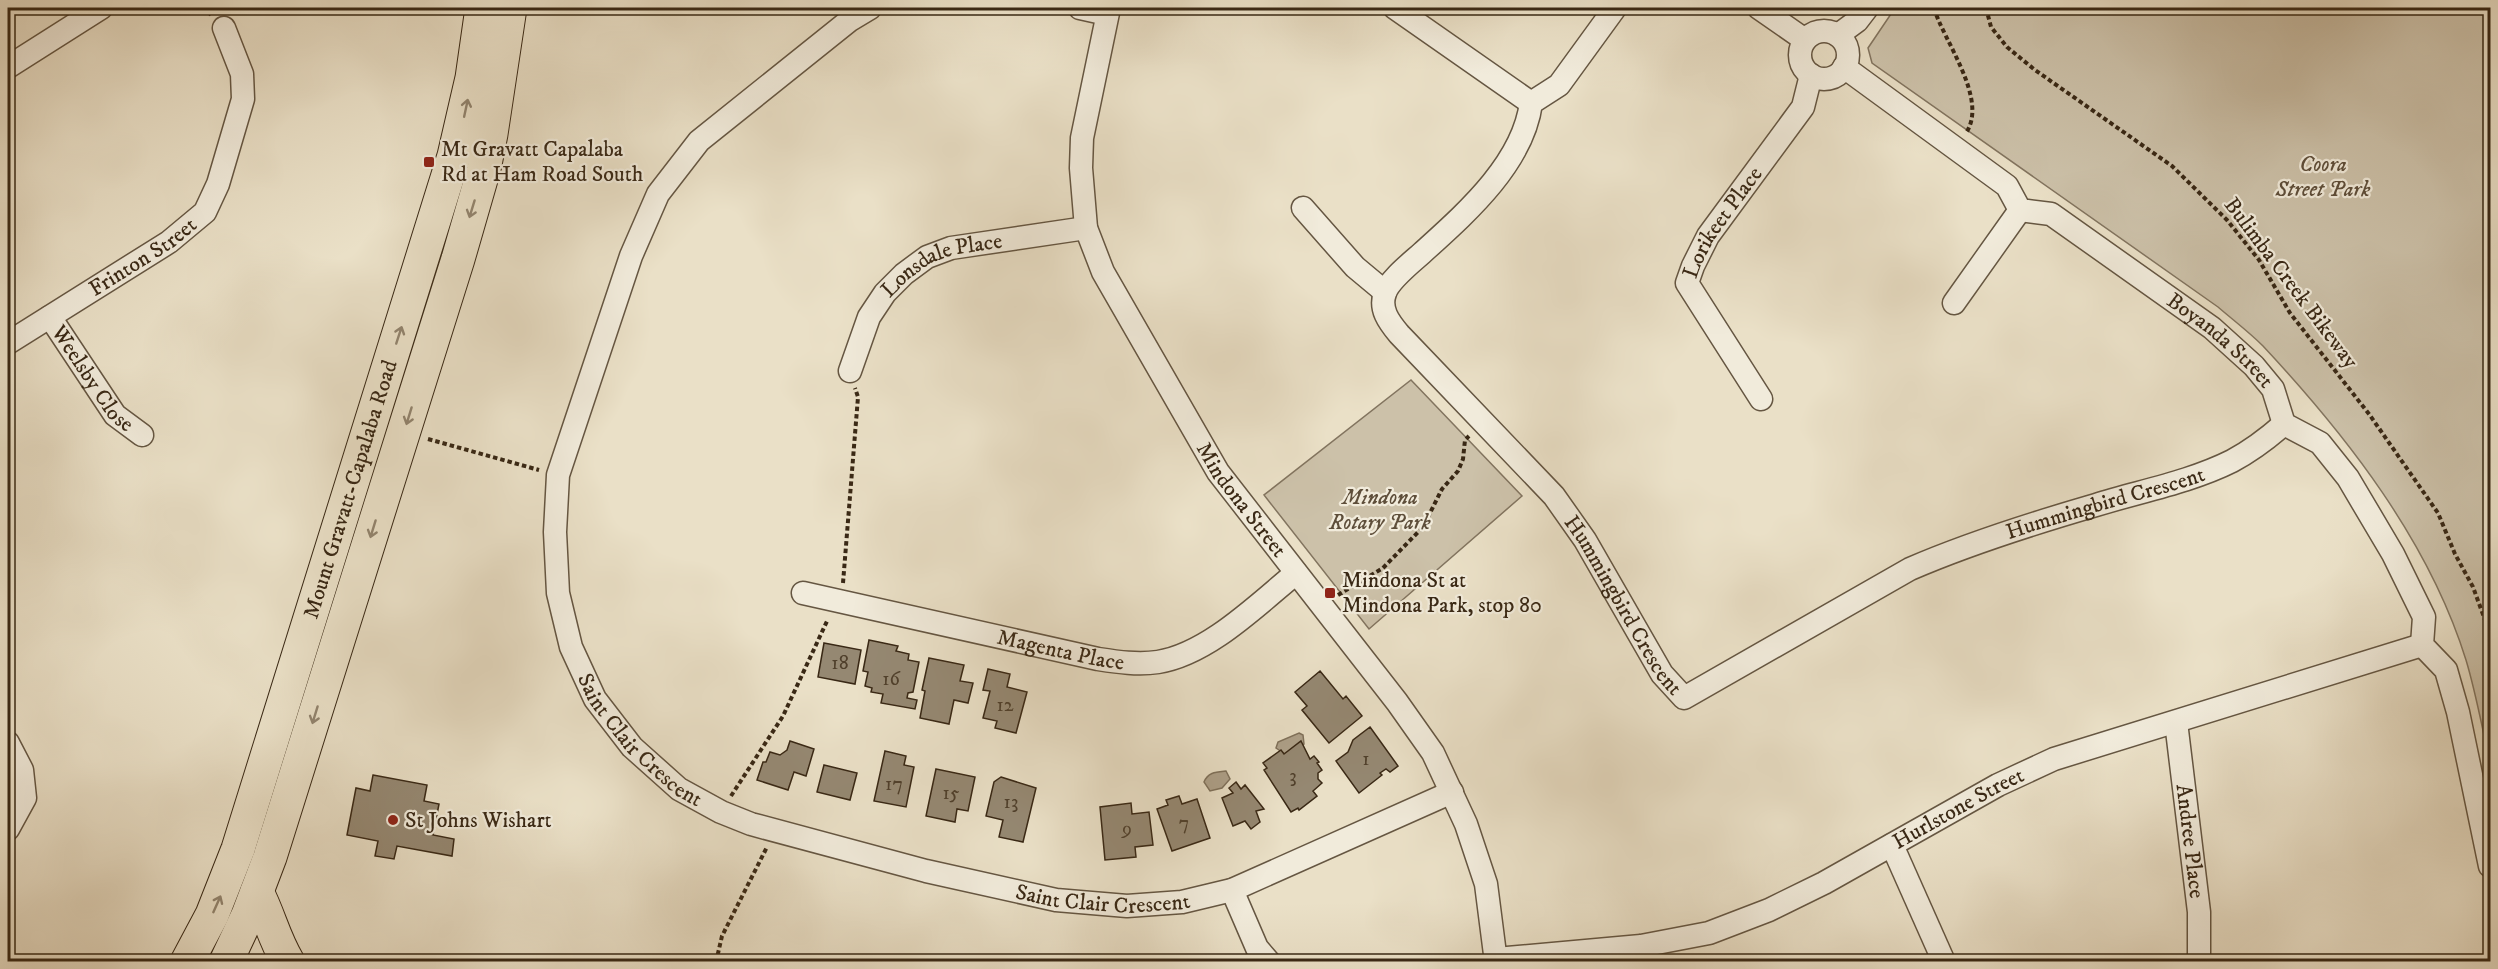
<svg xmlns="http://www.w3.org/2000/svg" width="2498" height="969" font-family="'IM FELL DW Pica',serif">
<rect width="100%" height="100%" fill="#eae0c7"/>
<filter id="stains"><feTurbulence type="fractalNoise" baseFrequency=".00333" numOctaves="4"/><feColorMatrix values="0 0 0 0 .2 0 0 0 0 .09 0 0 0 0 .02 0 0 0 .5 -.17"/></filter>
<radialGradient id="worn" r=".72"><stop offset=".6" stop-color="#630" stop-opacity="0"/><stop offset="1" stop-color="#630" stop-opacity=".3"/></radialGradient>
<path fill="#ccc1a9" stroke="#82745f" stroke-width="1.5" d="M1895,8H2490V762C2482,728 2476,693 2466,660C2429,541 2347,436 2263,346C2249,332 2233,320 2218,307L1872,63L1868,48Z
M1411,380L1522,496L1369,629L1264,495Z"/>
<path fill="#aea18a" stroke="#7f715b" stroke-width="1.5" d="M1299,733L1303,735L1304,744L1285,754L1276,748L1278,742Z
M1226,771L1230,779L1222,788L1210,791L1204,782C1208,772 1216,772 1226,771Z"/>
<path fill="#958872" stroke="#392815" stroke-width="1.5" d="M869,640L898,646L896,651L909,654L908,660L919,662L913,692L908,693L907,698L917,700L915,709L881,703L883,694L871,692L872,688L865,686L868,672L863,671Z
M824,643L861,650L855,684L818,677Z
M929,658L964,665L960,681L973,683L968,703L954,700L949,724L920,718L925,691L922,690Z
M988,669L1010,674L1007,687L1027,692L1016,733L995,728L997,721L983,718L990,691L983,690Z
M1320,671L1343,699L1346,696L1362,716L1329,743L1302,710L1307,706L1295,692Z
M1370,727L1398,766L1390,772L1386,769L1380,773L1382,775L1359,793L1336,761L1348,752L1353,740Z
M790,741L814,749L806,776L794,772L788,790L757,780L763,762H766L770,752L780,755L787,750Z
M1301,741L1310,759L1314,756L1319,762L1317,763L1322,770L1318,773V779L1322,783L1313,791L1317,796L1299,810L1298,808L1291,812L1264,770L1267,768L1263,763L1281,750L1284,754Z
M885,751L906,756L904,765L914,767L906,807L874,801Z
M824,765L857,773L850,800L817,792Z
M936,769L975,777L968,811L957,809L955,822L926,816Z
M373,775L427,785L424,801L439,804L433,835L454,839L452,856L397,846L394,859L375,856L378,841L347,835L356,788L370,791Z
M1001,777L1036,788L1023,842L999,837L1003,820L986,816L994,782Z
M1236,782L1241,789L1245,785L1264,809L1256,811L1260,822L1251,829L1245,821L1233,826L1222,798L1233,793L1229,788Z
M1179,796L1182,804L1197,799L1210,838L1172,851L1157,809L1168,805L1166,800Z
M1131,803L1132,814L1149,812L1153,845L1135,847L1136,857L1105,860L1100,807Z"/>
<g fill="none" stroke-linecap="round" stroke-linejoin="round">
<defs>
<g id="street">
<path id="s1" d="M870,8L850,20L699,141L658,194L631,256L558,475L555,532L558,593L571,647L595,699L632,747L679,789L721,812L751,824L926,871L1056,900L1127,906L1182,902L1232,890L1452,792"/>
<path d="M1080,8L1107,14"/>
<path id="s2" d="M1109,8L1082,138L1081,168L1086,228L1103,272L1218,472L1397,702L1433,753L1466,824L1486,884L1496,962"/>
<path d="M1395,8L1531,103"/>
<path id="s3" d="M1615,8L1559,85L1531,103C1523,164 1465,214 1422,253C1412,262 1389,280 1385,293C1379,309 1389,322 1399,334L1554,496L1585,540L1662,674L1684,698L1910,569C1970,543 2034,523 2096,505C2141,491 2190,482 2232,461C2251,451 2268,438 2284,424"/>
<path d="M1759,8L1805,40"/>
<circle cx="1824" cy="55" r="24"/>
<path d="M1838,35L1857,21L1867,8"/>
<path d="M8,67L101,8"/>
<path id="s4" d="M1844,67L2007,186L2020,210L2051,214L2212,328L2254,366L2273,389L2284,424L2320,443L2348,478L2393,554L2424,617L2422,645L2446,670L2458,712L2490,866"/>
<path d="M1303,208L1355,267L1385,292"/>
<path d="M1954,303L2020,210"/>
<path id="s5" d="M50,317L115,415L142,435"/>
<path id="s6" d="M8,343L169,242L205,212L218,184L243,99L242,74L224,28"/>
<path id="s7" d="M850,371L869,317L885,293L904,274L927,257L951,248L1086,228"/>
<path id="s8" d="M1761,399L1687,283L1693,266L1708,236L1803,107L1811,75"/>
<path id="s9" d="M803,593L1098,659C1118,662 1138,665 1158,662C1208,654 1257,605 1296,573"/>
<path id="s10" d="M2176,722L2199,912V962"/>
<path d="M8,743L22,770L25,798L8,829"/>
<path d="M1892,845L1944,962"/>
<path d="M1232,890L1257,948L1269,962"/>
<path id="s11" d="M1496,959L1641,946L1709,933L1769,910L1824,883L1998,785L2054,759L2422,645"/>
</g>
<g id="highway">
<path d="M257,892C269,915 274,939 288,962"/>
<path id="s12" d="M187,962L212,915L238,849L454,156L472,78L482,8"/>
<path d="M226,962L248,915L270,857L458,259L484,169L491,134L510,8"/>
</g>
</defs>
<use href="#street" stroke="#655642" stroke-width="25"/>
<use href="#highway" stroke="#392815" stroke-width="35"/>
<path stroke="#392815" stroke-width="4" stroke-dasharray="4.5 3" stroke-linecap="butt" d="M205,8L211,15
M1934,8C1943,40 1989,99 1966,133
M1986,8L1991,27L2007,47L2035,70L2172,166L2227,220L2259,260L2290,313L2369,414L2438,513L2455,554L2473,587L2485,620L2490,645
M428,439L539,470
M843,583L858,397L855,388
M1338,595L1383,568L1423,527L1442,489L1458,471L1463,459L1465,440L1469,436
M731,796L783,716L828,619
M716,962L722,936L767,847"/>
<use href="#street" stroke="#f1ebdb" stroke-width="22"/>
<use href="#highway" stroke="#eae0c7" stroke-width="33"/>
</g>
<defs><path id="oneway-shaft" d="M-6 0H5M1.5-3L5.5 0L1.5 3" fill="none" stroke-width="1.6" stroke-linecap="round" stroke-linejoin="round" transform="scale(1.5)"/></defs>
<g stroke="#92846e">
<use href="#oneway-shaft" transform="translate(466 108) rotate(-78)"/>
<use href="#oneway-shaft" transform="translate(472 209) rotate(107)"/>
<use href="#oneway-shaft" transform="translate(399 335) rotate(-72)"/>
<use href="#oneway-shaft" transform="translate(409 416) rotate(107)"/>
<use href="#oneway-shaft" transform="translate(373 529) rotate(107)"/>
<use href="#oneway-shaft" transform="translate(315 715) rotate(107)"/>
<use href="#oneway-shaft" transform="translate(217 904) rotate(-66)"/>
</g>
<g fill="#8f2418" stroke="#f1ebdb" stroke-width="2">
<rect x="423" y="156" width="12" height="12" rx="3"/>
<rect x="1324" y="587" width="12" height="12" rx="3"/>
<circle cx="393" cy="820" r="6"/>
</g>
<g text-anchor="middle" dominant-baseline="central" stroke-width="4.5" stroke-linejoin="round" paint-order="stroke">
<g font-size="20" fill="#50402c">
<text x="840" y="663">18</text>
<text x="891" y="679">16</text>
<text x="1005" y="705">12</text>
<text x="1366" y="759">1</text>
<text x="1293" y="776">3</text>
<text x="894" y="784">17</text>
<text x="951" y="793">15</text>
<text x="1011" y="802">13</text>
<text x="1184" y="823">7</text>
<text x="1127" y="829">9</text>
</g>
<g font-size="22" fill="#392815" stroke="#f1ebdb" text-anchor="start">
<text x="441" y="149">Mt Gravatt Capalaba<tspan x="441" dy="25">Rd at Ham Road South</tspan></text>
<text x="1342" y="580">Mindona St at<tspan x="1342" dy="25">Mindona Park, stop 80</tspan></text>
<text x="405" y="820">St Johns Wishart</text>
</g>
<g font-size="22" font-style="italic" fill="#5e4e3a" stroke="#f1ebdb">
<text x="2323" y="164">Coora<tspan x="2323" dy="25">Street Park</tspan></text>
<text x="1380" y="497">Mindona<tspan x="1380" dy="25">Rotary Park</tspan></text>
</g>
<g font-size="22" fill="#392815" stroke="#f1ebdb">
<text stroke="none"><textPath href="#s8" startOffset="208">Lorikeet Place</textPath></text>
<text stroke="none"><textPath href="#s6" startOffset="160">Frinton Street</textPath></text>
<text stroke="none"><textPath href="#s7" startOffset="152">Lonsdale Place</textPath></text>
<text transform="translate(2291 283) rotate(53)">Bulimba Creek Bikeway</text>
<text stroke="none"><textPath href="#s4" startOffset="472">Boyanda Street</textPath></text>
<text stroke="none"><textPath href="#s5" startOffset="75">Weelsby Close</textPath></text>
<text stroke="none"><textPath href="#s12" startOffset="501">Mount Gravatt-Capalaba Road</textPath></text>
<text stroke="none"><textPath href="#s2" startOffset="537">Mindona Street</textPath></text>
<text stroke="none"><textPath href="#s3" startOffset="1350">Hummingbird Crescent</textPath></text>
<text stroke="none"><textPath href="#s3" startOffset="772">Hummingbird Crescent</textPath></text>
<text stroke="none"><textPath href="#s9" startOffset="264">Magenta Place</textPath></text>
<text stroke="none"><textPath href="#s1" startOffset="874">Saint Clair Crescent</textPath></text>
<text stroke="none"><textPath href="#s11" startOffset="494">Hurlstone Street</textPath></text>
<text stroke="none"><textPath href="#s10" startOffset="120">Andree Place</textPath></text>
<text stroke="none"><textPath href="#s1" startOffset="1378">Saint Clair Crescent</textPath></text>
</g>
</g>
<rect width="2498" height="969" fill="none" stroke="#eae0c7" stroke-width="30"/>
<rect x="9" y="9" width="2480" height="951" fill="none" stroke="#392815" stroke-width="3"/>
<rect x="15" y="15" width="2468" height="939" fill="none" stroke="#392815" stroke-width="1.5"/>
<rect width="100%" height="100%" filter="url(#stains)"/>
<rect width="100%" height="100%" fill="url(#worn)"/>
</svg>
